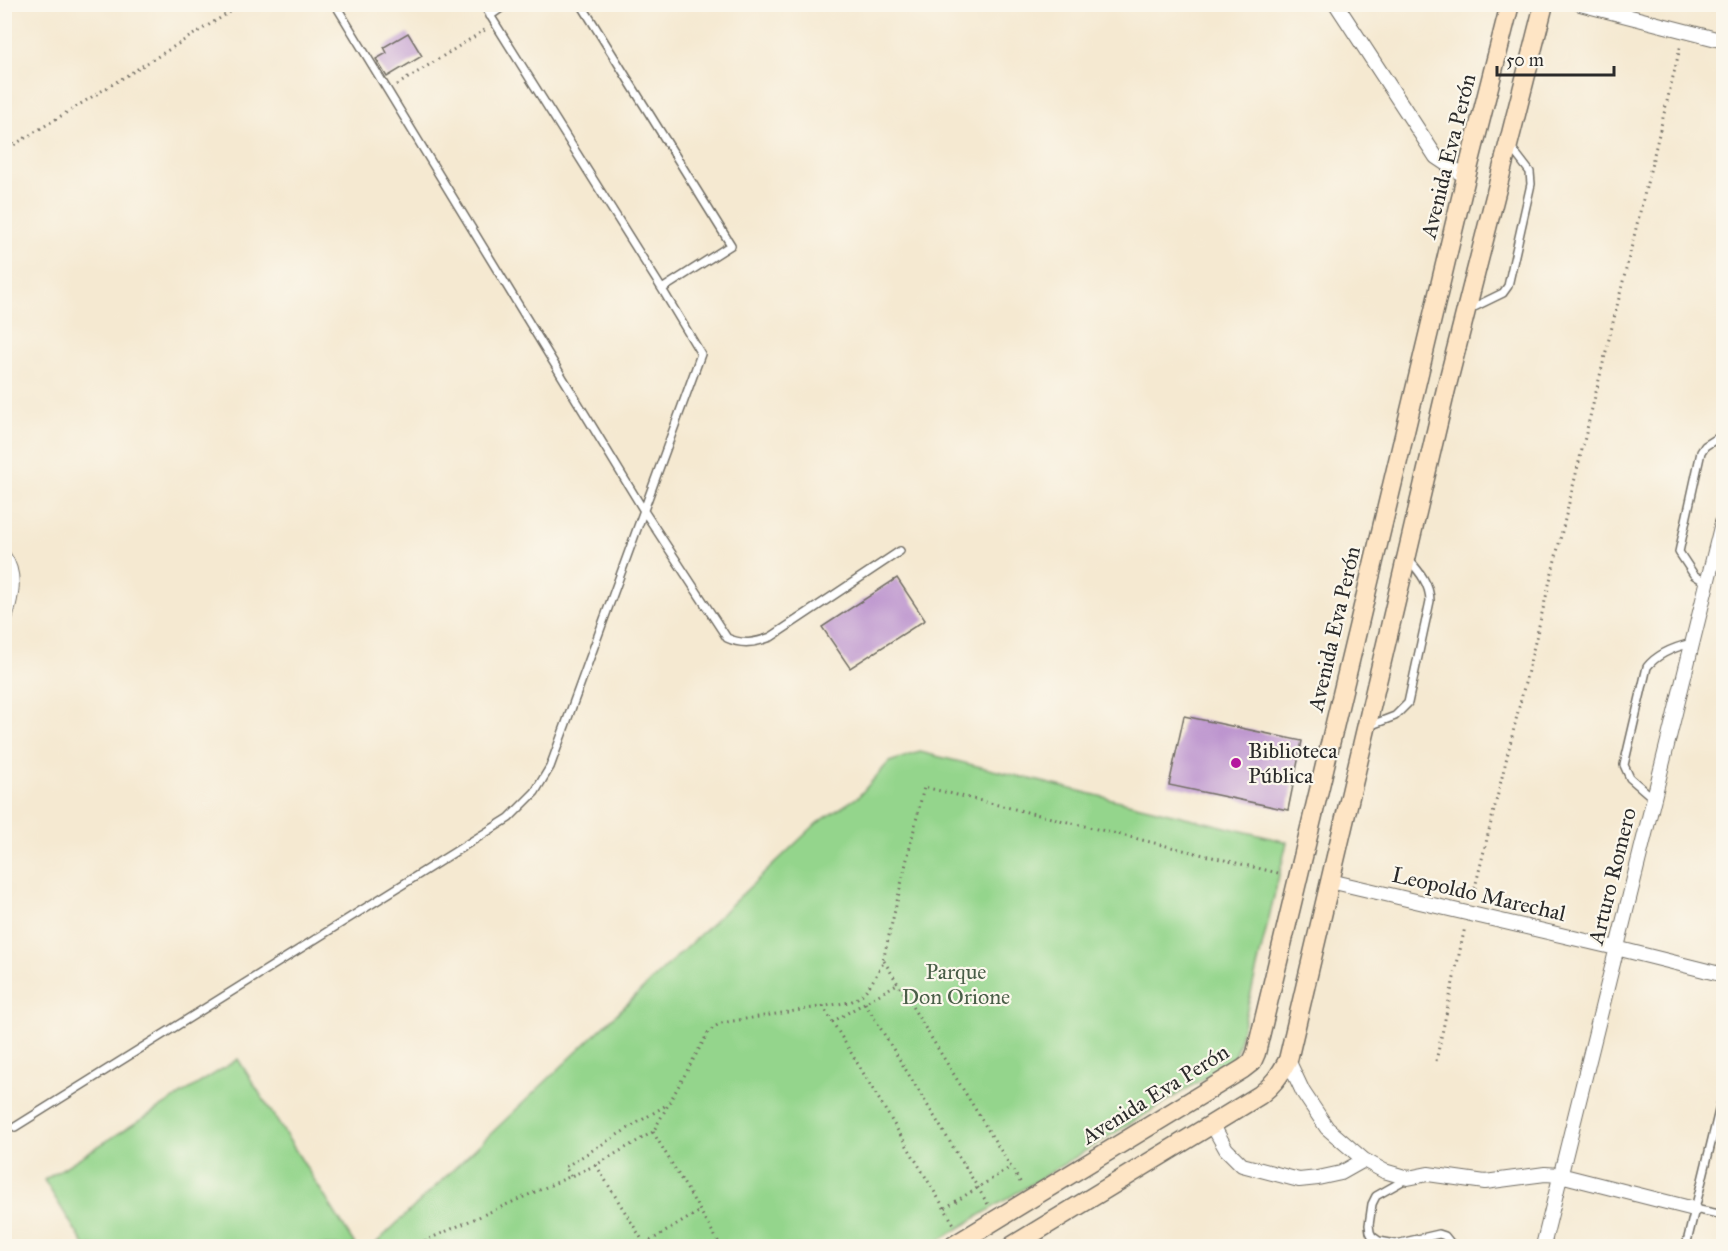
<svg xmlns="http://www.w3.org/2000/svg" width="1728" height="1251" font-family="'IM FELL Great Primer',serif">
<rect width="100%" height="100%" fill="#fbf7ec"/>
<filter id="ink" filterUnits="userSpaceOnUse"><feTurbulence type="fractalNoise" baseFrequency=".0167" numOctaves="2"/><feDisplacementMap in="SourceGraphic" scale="12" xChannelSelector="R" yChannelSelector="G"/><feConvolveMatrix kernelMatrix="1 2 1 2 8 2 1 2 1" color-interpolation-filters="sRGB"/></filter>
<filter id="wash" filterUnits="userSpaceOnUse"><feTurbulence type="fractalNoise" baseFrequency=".008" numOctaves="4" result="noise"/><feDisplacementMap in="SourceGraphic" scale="24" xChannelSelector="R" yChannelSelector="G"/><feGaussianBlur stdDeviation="1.35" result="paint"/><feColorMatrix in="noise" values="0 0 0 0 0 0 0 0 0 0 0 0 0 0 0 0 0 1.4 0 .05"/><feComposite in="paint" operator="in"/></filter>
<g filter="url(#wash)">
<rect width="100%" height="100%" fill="#f5e9d1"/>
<path fill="#94d58c" stroke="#60805c" stroke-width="1.5" d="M920,752L1287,842L1240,1039L1235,1055L1229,1063L930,1246H373L817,823L858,797L889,762Z
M238,1059L356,1246H85L44,1180Z"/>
<g id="blocks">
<path fill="#bb93ce" d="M408,33L422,56L387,77L376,59L387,53L384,47Z
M897,578L925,620L850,668L822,627Z
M1184,716L1302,741L1288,810L1169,785Z"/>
</g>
</g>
<g filter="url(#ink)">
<use href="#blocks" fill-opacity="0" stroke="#726e65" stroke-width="1.5"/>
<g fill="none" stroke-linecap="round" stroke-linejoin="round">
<defs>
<path id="lane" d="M335,4L644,511L727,638C742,645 755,643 771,637L900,551
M581,4L731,245L662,289
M490,16L507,4
M1468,310L1503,293L1508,286L1531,184L1530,172L1510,146
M1707,583L1694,575L1679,552L1701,452L1705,446L1724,434
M1369,726L1395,716L1408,703L1430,601C1430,585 1420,572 1409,560
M1653,798L1630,778L1624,765L1647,667C1657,654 1675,647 1692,643
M15,1127L509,818L535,792L550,767L701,354L662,289L483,4
M1408,1178L1376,1196L1372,1204L1369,1225L1370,1232L1372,1236L1379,1241L1396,1244L1439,1234L1445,1236L1453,1246
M1694,1209L1724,1215
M1686,1246L1724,1090"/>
<path id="street" d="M1336,4L1436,157L1466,177
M1580,4L1724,41
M4,557C18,577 10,601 4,623
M1330,881L1616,948L1724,975
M1288,1060L1303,1092L1327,1128L1364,1160L1384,1171L1408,1178L1428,1174L1485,1182L1545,1174L1560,1175L1694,1209
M1212,1124L1226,1149L1242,1165L1299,1180L1318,1178L1341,1173L1364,1160
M1543,1246L1724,515"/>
<path id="secondary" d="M953,1246L1243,1069L1252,1062L1256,1053L1466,177L1510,4
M1012,1246L1260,1095C1273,1085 1280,1075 1288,1060L1446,389L1544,4"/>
</defs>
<use href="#lane" stroke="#726e65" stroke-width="10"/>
<use href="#street" stroke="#726e65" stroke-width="16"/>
<use href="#secondary" stroke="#726e65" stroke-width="21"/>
<path stroke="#726e65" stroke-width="3" stroke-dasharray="1.5 4.5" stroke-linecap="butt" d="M397,85L488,28
M4,151L243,4
M1472,900L1681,44
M884,961L1022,1185
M865,1003L989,1206
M823,1006L955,1226
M832,1022L897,984
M1436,1061L1465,927
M653,1132L721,1246
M596,1165L646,1246
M571,1176L565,1167L668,1104
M945,1208L1011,1167
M425,1241L428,1246
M645,1244L700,1211
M413,1246L596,1165L653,1132L708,1033L713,1028L721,1023L850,1002C867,995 873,980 882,965L924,787L1282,874"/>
<use href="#lane" stroke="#fff" stroke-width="7"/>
<use href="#street" stroke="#fff" stroke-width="14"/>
<use href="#secondary" stroke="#fee5c5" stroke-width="18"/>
</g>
</g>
<circle fill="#b5179e" stroke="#fbf7ec" stroke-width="2" cx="1236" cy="763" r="6"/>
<g text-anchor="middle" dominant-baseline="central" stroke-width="4.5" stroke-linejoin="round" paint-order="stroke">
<g font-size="22" fill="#2b2b2b" stroke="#fbf7ec">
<text transform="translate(1448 156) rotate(-76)">Avenida Eva Perón</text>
<text transform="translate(1334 629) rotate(-77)">Avenida Eva Perón</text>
<text transform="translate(1612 876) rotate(-76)">Arturo Romero</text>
<text transform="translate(1479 894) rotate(13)">Leopoldo Marechal</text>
<text transform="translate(1155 1094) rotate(-32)">Avenida Eva Perón</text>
</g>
<g font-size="22" fill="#2b2b2b" stroke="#fbf7ec" text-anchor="start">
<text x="1248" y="750">Biblioteca<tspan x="1248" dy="25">Pública</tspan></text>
</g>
<g font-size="22" fill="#4a5e48" stroke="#fbf7ec">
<text x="956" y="971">Parque<tspan x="956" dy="25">Don Orione</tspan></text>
</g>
</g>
<rect width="1728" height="1251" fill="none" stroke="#fbf7ec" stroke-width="24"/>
<path d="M1497 66v9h117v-9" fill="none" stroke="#2b2b2b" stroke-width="3"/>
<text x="1506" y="66" font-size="18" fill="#2b2b2b" stroke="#fbf7ec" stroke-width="4.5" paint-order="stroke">50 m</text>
</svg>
